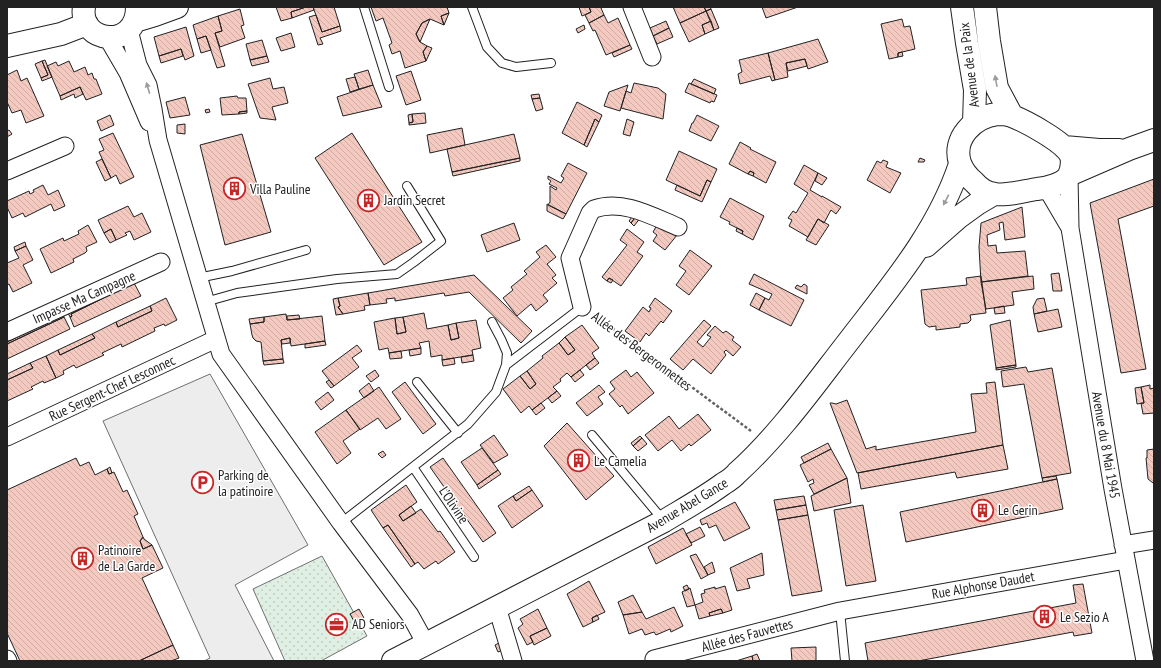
<svg xmlns="http://www.w3.org/2000/svg" width="1161" height="668" font-family="'PT Sans Narrow',sans-serif">
<defs>
<pattern id="green-dots" width="8" height="8" patternUnits="userSpaceOnUse"><rect width="8" height="8" fill="#e0efe3"/><path d="M2 2h.1M6 6h.1" fill="none" stroke="#c0cdc2" stroke-width="1.8" stroke-linecap="round"/></pattern>
<pattern id="building-back-hatch" width="6" height="6" patternUnits="userSpaceOnUse"><rect width="6" height="6" fill="#f3c9c0"/><path d="M-1 5l2 2M0 0l6 6M5-1l2 2" fill="none" stroke="#d0aca5"/></pattern>
</defs>
<rect width="100%" height="100%" fill="#fff"/>
<path fill="url(#green-dots)" stroke="#6f6f6f" d="M322,556L367,636L321,661H285L253,589Z"/>
<path fill="#ededed" stroke="#6f6f6f" d="M210,374L308,545L235,585L274,661H204L210,658L103,421Z"/>
<path fill="url(#building-back-hatch)" stroke="#222" d="M276,7H306L291,12L292,18L281,21Z
M306,7H313L314,10L292,18L291,12Z
M313,7H334L340,26L322,32Z
M371,7H447L449,13L441,16L444,25L430,19L422,23L416,34L420,42L427,46L423,52L426,61L405,68L400,51L392,54L389,45L392,43L383,18L376,21Z
M579,7H589L591,12L582,16Z
M589,7H603L601,8L604,15L589,23L585,15L591,12Z
M673,7H704L706,11L680,23Z
M704,7H710L711,9L706,11Z
M762,7H798L766,18Z
M240,9L244,25L241,26L245,38L220,47L215,33L222,31L218,16Z
M711,9L719,28L714,30L706,11Z
M706,11L711,21L702,25L705,34L689,42L680,23Z
M449,13L444,25L441,16Z
M316,15L322,32L340,26L341,31L320,38L323,44L318,45L309,17Z
M604,15L608,23L618,18L630,45L606,55L595,30L593,31L589,23Z
M218,16L222,31L215,33L225,66L217,68L206,36L197,39L193,25Z
M430,19L420,42L416,34L422,23Z
M902,19L904,27L910,26L915,49L898,53V57L889,59L881,24Z
M666,21L669,28L653,36L650,28Z
M711,21L714,30L705,34L702,25Z
M584,25L585,29L578,33L576,29Z
M186,27L194,56L185,60L181,49L159,56L154,37Z
M669,28L673,37L657,44L653,36Z
M291,33L295,47L281,51L276,38Z
M206,36L211,50L201,53L197,39Z
M818,39L828,62L808,69L805,59L786,63L788,77L775,80L768,53Z
M262,40L267,56L250,60L246,44Z
M630,45L632,49L614,57L612,53Z
M427,46L432,48L426,61L423,52Z
M181,49L183,56L161,63L159,56Z
M902,52L903,56L898,57V53Z
M768,53L775,80L772,81L770,76L740,84L738,74L742,72L739,60Z
M267,56L269,62L252,66L250,60Z
M805,59L807,66L788,71L786,63Z
M45,60L52,77L42,81L41,78L48,75L42,61Z
M42,61L48,75L41,78L35,64Z
M69,61L74,72L85,67L88,75L92,73L94,79H96L102,94L86,100L80,87L60,96L47,66L56,62L58,66Z
M17,70L21,81L27,78L44,116L26,123L21,110L12,113L7,102V75Z
M368,70L373,85L359,89L354,74Z
M411,71L421,100L406,105L396,76Z
M355,77L359,89L350,92L346,79Z
M270,78L273,89L284,87L288,103L272,107L276,120L260,118L248,84Z
M694,79L716,89L714,94L691,84Z
M634,83L658,88L666,94L663,119L621,108L626,91L631,93Z
M689,83L717,95L714,102L711,101L710,103L685,92Z
M373,85L382,107L343,116L337,97Z
M628,85L620,111L604,106L609,92Z
M80,87L83,94L75,98L74,94L61,100L60,96Z
M539,94L540,98L532,99L531,95Z
M237,96L238,98H246L247,111L239,112V114L222,115L220,98Z
M185,97L190,115L170,118L166,102Z
M540,98L543,109L536,111L532,99Z
M577,102L602,115L599,122L595,119L584,145L562,133Z
M209,109L210,112L206,113L205,110Z
M247,111V113L239,114V112Z
M425,113L426,123L409,125V123L413,122L412,114Z
M412,114L413,122L409,123L408,115Z
M110,115L114,125L101,131L97,121Z
M697,115L719,126L711,141L689,131L692,123H693Z
M595,119L599,122L587,147L584,145Z
M627,119L634,122L630,136L626,135L623,134Z
M185,124V134L177,133V125Z
M462,128L465,145L430,153L427,135Z
M9,130L12,134L7,137V131Z
M113,133L134,177L120,184L116,175L111,178L99,152L104,150L99,139Z
M352,133L422,242L384,265L315,158Z
M242,134L271,232L225,245L200,145Z
M514,134L520,158L452,172L447,149Z
M740,142L751,148L750,149L776,162L766,183L753,176L754,173L750,171L748,174L729,164Z
M679,151L717,169L711,182L707,180L700,196L666,180Z
M520,158V161L453,176L452,172Z
M920,158L925,160L924,162H918Z
M102,159L111,178L105,181L96,162Z
M883,160L888,162L886,167L901,173L890,193L867,180L877,161L881,163Z
M568,163L587,173L566,214L548,205L550,202V186L556,190L557,188L549,184L551,181L548,179V176L561,183L564,178L561,176Z
M804,165L818,173L810,190L822,197V196L841,207L836,214L831,210L824,223L818,219L808,237L789,226L792,220L788,218L793,211L796,213L808,193L794,184Z
M750,171L754,173L753,176L748,174Z
M818,173L827,178L822,185L815,181Z
M1154,179V206L1118,219L1146,369L1121,373L1090,203Z
M707,180L711,182L702,202L675,190L677,185L700,196Z
M43,185L48,195L58,190L65,206L54,211L51,204L25,217L23,213L12,218L7,207V201L29,191L30,194L34,192L33,190Z
M730,198L764,216L753,240L742,234L743,231L729,224L730,222L720,217Z
M547,204L566,214L563,219L547,211Z
M128,206L134,217L142,213L151,232L134,240L130,231L125,233L127,235L116,240L111,229L104,233L98,220Z
M1022,207L1025,237L1005,240L1003,222L999,223L1000,230L987,235L988,246L996,245L997,253L1025,251L1028,276L981,282L979,247L981,223Z
M634,214L637,215L631,223L629,221Z
M637,215L641,217L634,226L631,223Z
M818,219L829,225L816,245L806,240Z
M514,223L520,240L487,252L481,235Z
M88,225L97,242L86,247L87,251L85,253L73,259L74,262L51,273L40,249L63,238L64,241L79,234L78,231Z
M657,225L677,235L665,250L653,241L657,235L653,232Z
M737,228L743,231L742,234L736,231Z
M111,229L116,240L110,243L104,233Z
M627,229L644,242L637,252L643,256L621,286L609,278L607,281L602,277L627,245L620,240Z
M25,242L26,246L15,251L14,247Z
M546,245L556,257L547,264L556,275L552,278L557,283L543,295L548,301L536,311L531,304L517,316L503,298L513,290L511,287L527,274L524,271L540,257L536,252Z
M26,246L33,260L23,265L32,283L13,292L9,284L7,285V263L19,258L15,251Z
M690,250L712,266L689,295L676,285L686,271L679,266Z
M1059,273L1062,291H1053L1051,274Z
M754,274L804,300L791,326L759,310L765,298L769,300L772,294L749,284Z
M474,275L532,331L521,343L469,292L445,296L444,293L395,301V298L386,299L387,303L370,305L368,293Z
M981,276L986,313L970,315L971,320L968,323L960,324V327L936,330V326L929,327L925,324L921,290L967,285L966,278Z
M1033,276L1034,289L1012,292L1014,305L986,309L981,282Z
M609,278L613,280L611,283L607,281Z
M134,283L141,296L74,327L70,317L72,316L71,314Z
M134,283L71,314L72,316L70,317L68,313Z
M804,284L807,286V294L795,288L797,285L801,287Z
M368,293L370,305L364,306L365,310L343,314L338,307L340,306L338,298Z
M756,293L765,298L759,310L750,305Z
M166,298L177,320L165,326L164,324L154,328L155,331L122,347L121,344L102,353L104,355L76,368L74,365L63,371L64,374L56,378L46,356L58,350L60,355L95,338L92,334L116,322L118,327L152,311L150,306Z
M338,298L340,306L338,307L343,314L336,315L333,299Z
M655,298L672,311L663,323L661,321L649,336L646,333L640,342L625,331L643,307L649,312L651,308L649,307Z
M1044,298L1047,311L1034,314L1033,307L1037,299Z
M150,306L152,311L118,327L116,322Z
M1004,306L1005,313L995,314L994,308Z
M1058,309L1062,327L1038,332L1034,314Z
M424,313L427,329L448,325L451,340L459,338L456,323L476,320L481,348L472,350L473,355L442,360V355L431,357L429,341L419,343L421,348L389,353L388,348L379,350L374,322L395,318L397,334L406,332L403,317Z
M286,314L287,320L322,316L325,341L291,346L290,338L281,340L283,359L263,361L261,342L256,341L253,338L252,335L250,324L264,322V317Z
M63,315L64,317L7,344V342Z
M299,315L300,319L287,320V316Z
M64,317L70,329L7,359V344Z
M264,317V322L250,324L249,319Z
M403,317L406,332L397,334L395,318Z
M704,320L711,326L697,342L703,347L711,337L707,335L715,326L723,333L726,331L734,337L732,340L741,347L733,356L726,350L724,352L726,355L711,374L693,359L683,370L670,359Z
M1010,320L1016,365L996,368L990,325Z
M456,323L459,338L451,340L448,325Z
M582,325L599,348L592,353L595,358L571,377L567,373L560,379L561,381L553,387L557,391L532,410L529,406L521,413L503,389L520,376L530,389L536,384L527,371L543,358L542,356L559,343L568,355L575,350L565,337Z
M92,334L95,338L60,355L58,350Z
M565,337L575,350L568,355L559,343Z
M290,338V343L282,344L281,340Z
M325,341L326,345L305,348V344Z
M357,345L362,351L352,358L359,367L334,386L322,371Z
M421,348V354L410,356L409,350Z
M401,351L402,358L390,359L389,353Z
M473,355L474,361L462,363L461,357Z
M46,356L56,378L44,383L43,381L31,387L33,389L7,401V380L33,368L30,363Z
M454,358L455,364L443,366L442,360Z
M595,358L599,363L590,370L586,365Z
M283,359L284,363L264,365L263,361Z
M30,363L33,368L7,380V374Z
M1016,365V367L996,370V368Z
M1026,367L1028,372L1052,368L1071,473L1042,478L1024,384L1003,387L1001,371Z
M375,370L379,376L371,382L366,376Z
M580,370L584,375L575,382L571,377Z
M626,370L631,377L637,372L654,393L628,414L622,405L620,407L609,394L615,389L610,382Z
M527,371L536,384L530,389L520,376Z
M329,380L334,386L331,388L326,382Z
M405,382L436,424L423,434L392,392Z
M995,382L1003,445L857,473L830,403H832L836,404L847,400L866,449L876,446V450L976,432L971,394L987,393L986,383Z
M369,383L374,391L364,398L359,391Z
M599,385L605,392L598,397L603,404L587,416L576,403Z
M1150,385V389L1154,388V413L1143,414L1141,403H1144L1141,387Z
M379,387L401,419L386,429L378,418L360,430L346,410Z
M1141,387L1144,403L1137,404L1135,388Z
M557,391L561,396L552,403L548,398Z
M328,392L334,400L321,410L315,402Z
M541,403L545,408L536,415L532,410Z
M346,410L360,429L343,441L351,453L337,464L315,432Z
M698,414L711,430L691,446L689,444L681,451L672,440L658,451L645,435L669,416L679,429Z
M567,423L614,476L586,500L544,446Z
M494,435L508,455L494,463L480,445Z
M640,436L642,438L633,446L631,443Z
M642,438L647,444L638,451L633,446Z
M828,443L831,449L804,463L801,457Z
M1003,445L1008,469L957,478L955,472L861,489L858,473Z
M482,448L498,470L477,485L461,462Z
M831,449L847,478L814,494L809,485L814,483L813,479L808,482L800,465Z
M1154,449V483H1153L1148,479L1146,458H1147V450Z
M383,451L386,455L382,458L378,454Z
M76,458L80,466L89,462L95,475L107,469L109,474L114,472L123,492L127,490L138,514L134,516L143,537L140,541L143,549L152,545L163,568L142,578L173,645L139,661H20L7,633V490Z
M443,458L496,533L483,542L430,467Z
M110,467L112,473L109,474L107,469Z
M498,470L501,474L479,489L477,485Z
M1056,476L1057,479L1043,482L1042,478Z
M847,478L851,503L814,511L811,496Z
M1057,479L1063,509L906,542L900,512Z
M406,485L417,502L399,515L403,521L421,509L438,532L440,531L455,552L438,564L436,561L424,569L418,562L415,564L388,525L383,528L371,510Z
M529,486L532,490L516,501L513,496Z
M532,490L543,506L512,528L498,506L513,496L516,501Z
M804,496L806,505L776,510L774,500Z
M735,502L750,528L724,541L716,525L709,528L707,523L702,525L700,520Z
M806,505L808,515L778,520L776,510Z
M863,505L876,581L846,586L834,510Z
M411,506L416,513L403,521L399,515Z
M808,515L822,591L792,596L778,520Z
M388,525L415,564L411,567L383,528Z
M700,527L705,536L691,543L686,534Z
M683,528L692,545L656,564L648,547Z
M143,537L144,539L152,545L143,549L140,541Z
M762,553L764,575L747,579L750,588L737,591L730,568Z
M696,554L708,575L701,579L690,556Z
M712,562L715,572L708,575L704,567Z
M589,581L605,612L592,618L593,622L583,627L567,594Z
M1083,584L1092,633L1074,636L1073,632L918,661H868L865,643L1076,603L1073,585Z
M687,585L689,589L685,591L683,587Z
M725,586L732,610L723,613L721,609L709,613L710,616L699,619L695,605L703,602L701,594L705,593L704,590L715,587V589Z
M690,588L695,605L687,607L682,592Z
M633,595L642,612L623,615L618,602Z
M674,607L683,626L671,632L670,629L656,635L654,632L645,635L642,629L629,634L623,615L642,612L646,619Z
M359,609L364,618L355,623L350,614Z
M538,609L547,628L530,636L533,642L527,645L518,628L523,624L520,619Z
M721,609L723,613L710,616L709,613Z
M597,615L599,619L593,622L592,618Z
M547,628L551,636L534,645L530,636Z
M499,643L503,644L505,649L498,652L495,645Z
M173,645L179,658L171,661H139Z
M816,647V661H792L791,648Z
M757,654L760,661H753L752,656Z
M752,656L753,661H736Z"/>
<g fill="none" stroke-linecap="round" stroke-linejoin="round">
<defs>
<path id="lane" d="M364,7L389,87
M472,7L487,47L502,63L516,67L551,63
M198,278L232,271L306,250
M205,302L237,293L337,279L397,274L414,262L441,241L407,186
M506,365L582,307
M417,382L458,433
M592,435L663,520
M413,467L474,557
M341,523L468,424L496,392L506,365L507,353L501,339L492,322
M840,611L845,661"/>
<path id="street" d="M632,7L652,57
M129,30L138,65L148,85L153,109L158,140L221,354L341,523L410,615L426,644
M107,37L128,73L149,122
M7,171L65,146
M1069,175L1070,228L1113,489L1145,661
M1042,188L1050,194L1070,228
M582,307L570,258L590,213L594,209C623,199 652,216 678,227
M7,332L161,262
M7,437L216,339
M1123,545L1154,540
M497,607L513,661
M7,659L8,661
M654,659L840,611L1126,560"/>
<path id="secondary" d="M84,7C78,43 137,51 137,7
M962,7L967,43L975,90L974,123
M985,7L989,41L997,88L1012,116
M135,21L155,15L177,7
M7,46L61,34L87,24
M997,114C1002,114 1007,114 1012,116C1027,122 1062,141 1070,154C1073,159 1072,169 1069,175C1064,184 1047,188 1037,189C1024,191 1007,196 995,194C987,193 979,188 974,182C968,177 963,171 960,163C952,138 974,117 997,114Z
M1064,147L1099,150H1119
M1069,175L1129,149L1154,140
M926,246L959,217L977,204L994,194
M393,661L664,521C684,509 704,498 723,484C728,481 733,478 737,473C780,434 813,387 848,342C891,286 938,231 960,164"/>
</defs>
<use href="#lane" stroke="#222" stroke-width="10"/>
<use href="#street" stroke="#222" stroke-width="19"/>
<use href="#secondary" stroke="#222" stroke-width="24"/>
<path stroke="#646464" stroke-width="2.5" stroke-dasharray="3 2" stroke-linecap="butt" d="M596,316L751,431"/>
<use href="#lane" stroke="#fff" stroke-width="8"/>
<use href="#street" stroke="#fff" stroke-width="17"/>
<use href="#secondary" stroke="#fff" stroke-width="22"/>
</g>
<defs><path id="oneway-solid" d="M-6-.8H1V-3.2L6.5 0L1 3.2V.8H-6Z"/></defs>
<g fill="#9c9c9c">
<use href="#oneway-solid" transform="translate(996 81) rotate(-100)"/>
<use href="#oneway-solid" transform="translate(148 88) rotate(-106)"/>
<use href="#oneway-solid" transform="translate(946 200) rotate(117)"/>
</g>
<defs>
<symbol id="building-ring" viewBox="-11 -11 22 22"><circle r="9.5" fill="#fff" stroke="#c62828" stroke-width="1.5"/><path d="M-4-6H4V6H1V3H-1V6H-4ZM-2.5-4.3h1.7v1.8h-1.7ZM.8-4.3h1.7v1.8H.8ZM-2.5-1h1.7V.8h-1.7ZM.8-1h1.7V.8H.8Z" fill="#c62828"/></symbol>
<symbol id="parking-ring" viewBox="-11 -11 22 22"><circle r="9.5" fill="#fff" stroke="#c62828" stroke-width="1.5"/><path d="M-3.5-5.5H1a3.5 3.5 0 0 1 0 7H-1V5.5H-3.5ZM-1-3.4V-.6H.8a1.4 1.4 0 0 0 0-2.8Z" fill="#c62828"/></symbol>
<symbol id="office-ring" viewBox="-11 -11 22 22"><circle r="9.5" fill="#fff" stroke="#c62828" stroke-width="1.5"/><path d="M-6-3h4V-5.5h4V-3h4V5H-6ZM-1-4.5V-3h2v-1.5ZM-6 0V1H6V0Z" fill="#c62828"/></symbol>
</defs>
<g fill-rule="evenodd">
<use href="#building-ring" x="222" y="176" width="25" height="25"/>
<use href="#building-ring" x="356" y="188" width="25" height="25"/>
<use href="#building-ring" x="566" y="448" width="25" height="25"/>
<use href="#parking-ring" x="190" y="470" width="25" height="25"/>
<use href="#building-ring" x="970" y="498" width="25" height="25"/>
<use href="#building-ring" x="70" y="546" width="25" height="25"/>
<use href="#building-ring" x="1032" y="604" width="25" height="25"/>
<use href="#office-ring" x="324" y="612" width="25" height="25"/>
</g>
<g text-anchor="middle" dominant-baseline="central" stroke-width="3" stroke-linejoin="round" paint-order="stroke">
<g font-size="14" fill="#222" stroke="#fff">
<text transform="translate(969 65) rotate(-97)">Avenue de la Paix</text>
<text transform="translate(84 297) rotate(-24)">Impasse Ma Campagne</text>
<text transform="translate(642 351) rotate(37)">Allée des Bergeronnettes</text>
<text transform="translate(112 388) rotate(-25)">Rue Sergent-Chef Lesconnec</text>
<text transform="translate(1106 445) rotate(80)">Avenue du 8 Mai 1945</text>
<text transform="translate(454 505) rotate(56)">L'Olivine</text>
<text transform="translate(687 505) rotate(-31)">Avenue Abel Gance</text>
<text transform="translate(983 585) rotate(-10)">Rue Alphonse Daudet</text>
<text transform="translate(747 635) rotate(-15)">Allée des Fauvettes</text>
</g>
<g font-size="14" fill="#222" stroke="#fff" text-anchor="start">
<text x="250" y="189">Villa Pauline</text>
<text x="384" y="200">Jardin Secret</text>
<text x="594" y="461">Le Camelia</text>
<text x="218" y="475">Parking de<tspan x="218" dy="16">la patinoire</tspan></text>
<text x="998" y="510">Le Gerin</text>
<text x="98" y="550">Patinoire<tspan x="98" dy="16">de La Garde</tspan></text>
<text x="1060" y="617">Le Sezio A</text>
<text x="352" y="624">AD Seniors</text>
</g>
</g>
<rect width="1161" height="668" fill="none" stroke="#222222" stroke-width="16"/>
</svg>
